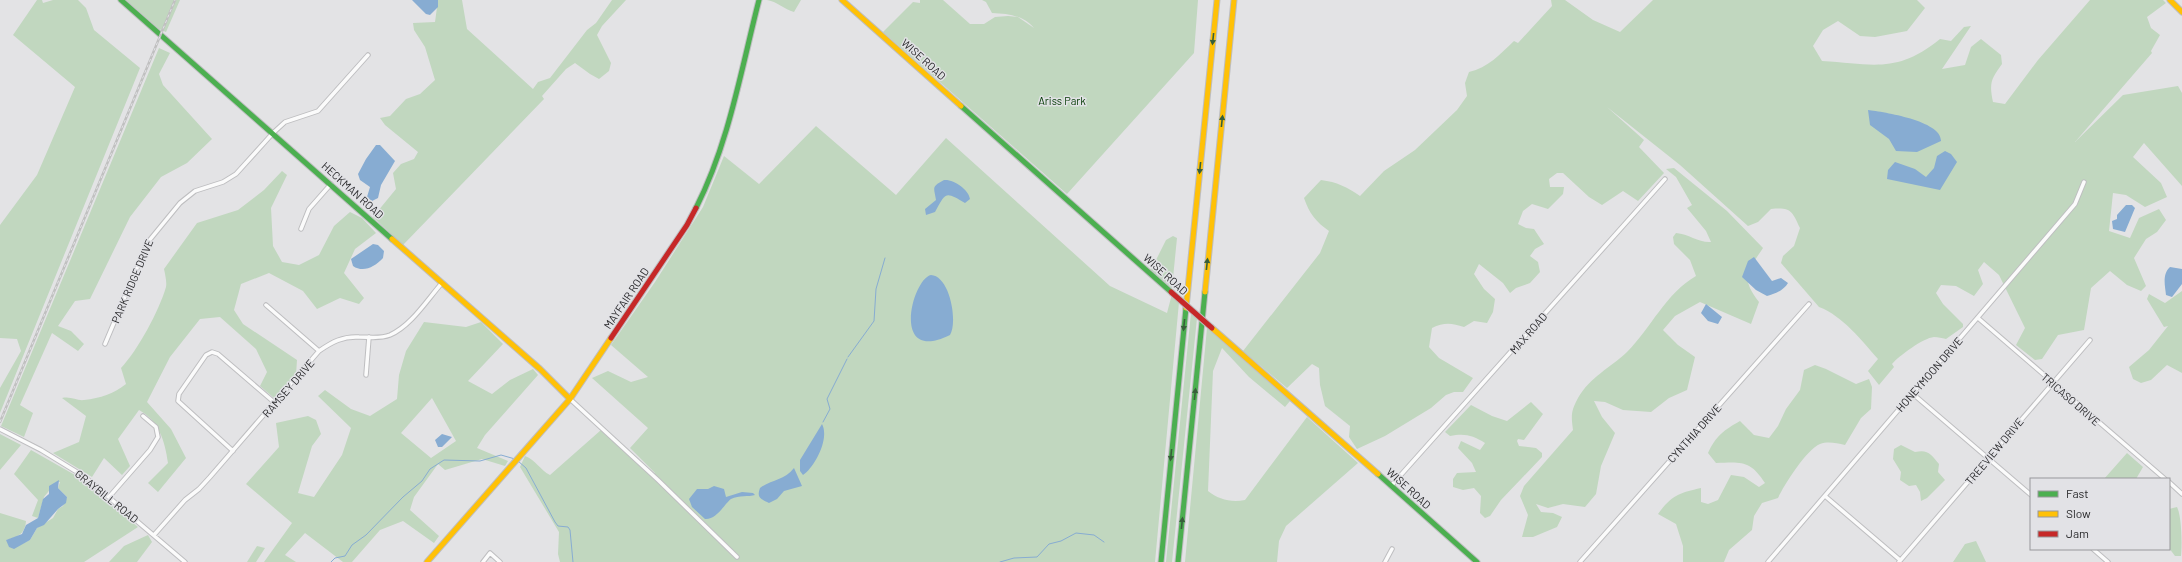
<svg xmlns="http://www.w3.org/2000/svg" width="2182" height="562" font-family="Barlow,sans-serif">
<rect width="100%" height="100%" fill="#e3e3e5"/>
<path fill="#c1d7bf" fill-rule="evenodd" d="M37,0H42L43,3L53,0H78L86,8L94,30L140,68L0,413V388L21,351L17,339L0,338V225L37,175L75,87L13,35Z
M126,0H180L166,32L159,29Z
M438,0H462L467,29L533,89L538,82L550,78L587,30L596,23L612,0H626L602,26L597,35L611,63L609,71L599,79L590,74L575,63L566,69L542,96L544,99L403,245L373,217L396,189L393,173L401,164L414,159L418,152L385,125L380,118L390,116L406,99L420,94L435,80L425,47L414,30L413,23L435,22Z
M767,0H801L794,12C784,9 778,2 767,0Z
M920,0H943L970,24H984L995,17L1008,16L1018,17L1034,28C1023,15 1009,14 992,13L986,2L982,0H1198L1194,53L1067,194L883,32L913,2L920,3Z
M1551,0H1565L1593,20L1620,32L1653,0H1917L1925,8L1907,31L1875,37L1860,36L1838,21L1823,30L1813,46L1822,61C1873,64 1897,74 1940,39L1951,41L1964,27L1971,26L1942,69L1965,65L1971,47L1981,39L2001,55L2002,64C1991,79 1989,83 1993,102L2005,104L2038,60L2090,0H2163L2166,3L2147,17L2151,28L2160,35L2151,51L2152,53L2075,142L2123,95L2178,86L2182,93V186L2144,143L2133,157L2161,183L2167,197L2145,207L2126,195L2113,193L2109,231L2130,238L2139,218L2159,209L2166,220L2157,232L2146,239L2134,258L2146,286L2141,291L2127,285L2110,271L2091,288L2084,330L2058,335L2042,359L2035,360L2016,345L2025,328L1999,275L1984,262L1978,270L1983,284L1974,296L1956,286L1941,285L1936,293L1943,304L1963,324V327L1946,339C1942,338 1938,337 1934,337C1923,338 1899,356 1892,364L1894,367L1879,385L1868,371L1878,359C1862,341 1843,316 1819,307L1781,263L1783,256L1794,246L1800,228C1792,211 1791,207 1771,209L1758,222L1748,226L1680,165L1607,107L1644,140L1639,147L1664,173L1638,201L1623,191L1602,205L1589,197L1563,173H1557L1549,179L1550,187H1564L1563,194L1548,209L1532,204L1523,211L1518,224L1526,228L1534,229L1544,244L1535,249L1530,256L1538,262L1540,272L1530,283L1516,288L1510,293L1503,283L1479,264L1474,274L1484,289L1495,299L1493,312L1487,323L1474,321L1464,327C1452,323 1444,322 1432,328L1429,347L1439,358L1473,378L1463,392H1454L1446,395L1431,408L1385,436L1357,449L1349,437L1350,426L1325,406L1320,385L1319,368L1312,364L1287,388L1243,351L1320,253L1329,231C1316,222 1309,213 1304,198L1321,180C1337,182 1347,187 1360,196L1384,171L1415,150L1457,110L1467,96L1465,83L1469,72C1488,68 1500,54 1514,41L1518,43L1552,6Z
M159,48L170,53L159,74L163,85L212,139L187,163L161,177L130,217L90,299L75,301L58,326L71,331L84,344L78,351L52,333L20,405L33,413L24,437L1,426Z
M816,126L896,195L946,138L1110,286L1167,313L1172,294L1179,302L1155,562H560L558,554L559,532L520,467L525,456C536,460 540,470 550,475L601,430L647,472L655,473L630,448L648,428L592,378L608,371L631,382L648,377L611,345L655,282L703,207L724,156L759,184Z
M1674,168L1727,211L1763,248C1747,272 1740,277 1759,302L1751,324L1700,302L1675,316L1663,330L1678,345L1695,357L1687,390L1669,398L1651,412L1623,410L1605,402L1594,401L1602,417L1615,433L1601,466L1596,494L1585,507L1563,504L1548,508L1536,504L1541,512L1553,513L1562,517L1557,527L1533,537H1522L1528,515L1520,496L1524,486L1573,430C1571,415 1571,411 1578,398C1590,377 1610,368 1627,352C1651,328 1666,293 1696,276L1690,260L1674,244L1673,237L1676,233C1689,234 1699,243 1711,242L1706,231L1687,208L1692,205L1676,177L1666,169Z
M282,171L287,175L271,208L273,246L282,262L299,265L319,255L334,226L350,212L362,218L376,233L355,249L344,273L364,298L359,304L340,298L317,309L303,291L269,273L241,284L234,310L243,324L297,360L296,375L274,398L260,386L267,372L256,349L220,317L200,319L170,357L147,402L171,429L186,458L158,492L148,483L168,463C165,441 159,421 139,410L118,439L130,466L122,475L104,458L92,477L53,453L79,442L86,416L62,398C71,396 77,401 84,400C101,398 113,394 126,384L121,368C138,350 159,311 166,287C167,282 165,274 164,269L197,223L238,210L264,190Z
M1173,236L1177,238L1172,288L1151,270L1166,240Z
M2182,291V373L2167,365L2151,380L2141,383L2133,379L2129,367L2149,350L2168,326L2164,327L2147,299L2149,294L2165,303Z
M1191,313L1197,318L1172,562H1166Z
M424,322L466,327L481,322L503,344L468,381L492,394L510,380L533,369L538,375L485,435L477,448L508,461L505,466L482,459L445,470L438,464L414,497L410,510L439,536L434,543L403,521L380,530L352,562H343L305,533L285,555L296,562H264L292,523L246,484L279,447L276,423L308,416L316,420L321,434L312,446L298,493L314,497L342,455L351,428L318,396L325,390L351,409L370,416L397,399L399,375L406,351ZM432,398L456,441L431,458L401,433Z
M1207,328L1290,401L1285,407L1249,377L1222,348L1213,371L1208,491C1218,499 1231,503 1245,500L1307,417L1358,463L1286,526L1279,541L1277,562H1185Z
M1815,365L1826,369L1856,384L1869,379L1872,387L1871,409L1861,418L1845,445C1836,443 1828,441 1820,444C1807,449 1784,485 1778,498L1762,503L1754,516L1752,530L1729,550L1724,562H1683V546L1676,524L1658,514C1672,495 1679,493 1701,488V502L1708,504L1718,500L1731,475L1744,477L1759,487L1765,483C1750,460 1742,462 1716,463L1708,453C1716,436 1724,430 1740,421L1754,435L1769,438L1778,426L1786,409L1800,390L1804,370Z
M1531,402L1543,414L1524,440L1518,439L1517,441L1519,446L1536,448L1542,453V457L1501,500L1490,516L1485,518L1480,513L1481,496L1474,488L1463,490L1453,487V479L1457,473L1476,472L1472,463L1458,448L1461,441L1480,450L1485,443C1473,435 1464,433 1450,436L1445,432L1471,405L1492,416L1507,421Z
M0,434L21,445L0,470Z
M1901,445L1915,452C1928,449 1931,454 1939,464L1938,472L1945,480L1927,498L1921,501L1920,492L1916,485L1909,486L1900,480L1901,472L1893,459L1894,449Z
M31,450L75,475L138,527L84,562H0V513L26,521C25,534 18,537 6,540L15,547L30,540L37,528L53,518L58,509L63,506L67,497L58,488L60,482H56L44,497L38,518L32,516L38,500L14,474Z
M2127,453L2143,467L2136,479H2104Z
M2177,507C2182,517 2182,546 2181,556H2175L2169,548V509Z
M148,535L152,542L137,562H109L124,546Z
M1976,541L1986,562H1953L1965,544Z
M257,546L265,548L256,562H247Z"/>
<path fill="#87acd2" d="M412,0H438V7L430,15L426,14Z
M1868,110C1884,112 1942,121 1941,141L1917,152L1896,151L1889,139L1870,125Z
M376,145H380L395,161L381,185L378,198L372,201L367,197L370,187L360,180L358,174L366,159Z
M1945,151L1951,154L1957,162L1940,190L1887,179L1888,170L1895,162L1915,169L1926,177L1934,168L1937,156Z
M944,180C954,179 969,190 970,199L965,203C945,191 946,192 935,212L926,215L925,209L936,200C934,187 931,187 944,180Z
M2126,205H2132L2135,208L2125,232L2113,229L2112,221L2117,219V215Z
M373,244L378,245L384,251L383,258C375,267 363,273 353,266L351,259Z
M1754,257L1772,281L1781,278L1788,283C1784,290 1775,294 1767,296L1756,290L1742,277L1748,261Z
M2170,267L2182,269V284L2172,297L2166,295C2165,286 2162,274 2170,267Z
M931,275C950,276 958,322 950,335C890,365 912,279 931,275Z
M1706,304L1722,317L1718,324L1708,321L1701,313Z
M822,424C830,439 814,468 803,475L800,471V460Z
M442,434L452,437L442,447H438L435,440Z
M794,468L802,486L784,491L777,499L769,503C762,499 756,499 760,488C772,479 784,481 794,468Z
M59,480L58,488L67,497L66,503L58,509L44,525L37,528L30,540L14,549L9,547L6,540L22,534L26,525L38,518L43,499L49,494V486Z
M714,486L724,489L726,497L742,492L753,493L755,495C749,497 739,495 731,499C725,503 717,520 705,519L692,507L689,499L697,489H708Z"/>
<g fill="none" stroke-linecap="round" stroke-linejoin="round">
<path stroke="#87acd2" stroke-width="1" d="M848,357L874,321L876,289L885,258
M823,422L830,409L827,399L847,359
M518,461L526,468L555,522L558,526L568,527L570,530L573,562
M331,562L335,558L345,556L352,545L366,535L403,497L422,481L430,469L444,460L480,461L501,455L515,459
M1000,562L1014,558L1037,557L1049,544L1061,541L1076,533L1094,535L1104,542"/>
<defs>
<path id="street" d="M301,229L309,209L331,184
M266,305L319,351
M1978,318L2165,479
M105,344L148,242L180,203L195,191L223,182L236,174L273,133L285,122L318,111L368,55
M366,375L369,337
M1913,394L2031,495
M570,399L658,480L737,557
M0,429L41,450L85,477L185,562
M233,451L178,401L179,394L206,355L212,352L218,354L275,403
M2169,482L2182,494
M1391,486L1665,179
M1825,496L1900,560
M109,497L150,450L158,437L156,427L143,416
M154,535L185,500L199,489L210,477L319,351C332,342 343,336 359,337C370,337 380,339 390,335C411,326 427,300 442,283
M2093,549L2108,562
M483,562L490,553L500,562
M1385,562L1392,549
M1580,562L1809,304
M1768,562L2075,204L2084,182
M1899,562L2090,340"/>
<path id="fast" d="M121,0L392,239
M961,106L1171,292
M696,208C729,143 741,70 759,0
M1378,474L1477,562
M1161,562L1186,308
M1178,562L1205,292"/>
<path id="slow" d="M842,0L961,106
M2170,0L2182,12
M392,239L540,369L570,399
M1205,292L1234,0
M1186,308L1217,0
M1212,328L1378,474
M427,562L570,399L611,338"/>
<path id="jam" d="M611,338L687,225L696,208"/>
</defs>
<use href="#street" stroke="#bebec0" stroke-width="5.5"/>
<use href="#fast" stroke="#bebec0" stroke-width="7"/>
<use href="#slow" stroke="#bebec0" stroke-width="7"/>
<use href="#jam" stroke="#bebec0" stroke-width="7"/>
<use href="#street" stroke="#fbfbfb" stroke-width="3.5"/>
<use href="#fast" stroke="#4caf50" stroke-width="5"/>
<use href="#slow" stroke="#ffc107" stroke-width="5"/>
<use href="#jam" stroke="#c62828" stroke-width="5"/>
<defs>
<path id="rail" d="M0,422L175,0"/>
</defs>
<use href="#rail" stroke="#c0c0c0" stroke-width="2.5"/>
<use href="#rail" stroke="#e2e2e6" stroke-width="1" stroke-dasharray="3" stroke-linecap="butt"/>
<defs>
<path id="jam-bridge" d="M1171,292L1212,328"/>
</defs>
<use href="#jam-bridge" stroke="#bebec0" stroke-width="7" stroke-linecap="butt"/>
<use href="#jam-bridge" stroke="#c62828" stroke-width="5"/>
</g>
<defs><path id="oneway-solid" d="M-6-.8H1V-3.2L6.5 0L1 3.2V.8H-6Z"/></defs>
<g fill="#375f3a">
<use href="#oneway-solid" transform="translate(1213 39) rotate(96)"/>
<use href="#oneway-solid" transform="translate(1222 121) rotate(-84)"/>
<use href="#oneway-solid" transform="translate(1200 168) rotate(96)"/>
<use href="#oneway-solid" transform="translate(1207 264) rotate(-84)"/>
<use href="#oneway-solid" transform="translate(1184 325) rotate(96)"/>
<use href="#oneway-solid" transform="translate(1195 394) rotate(-84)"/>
<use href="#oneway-solid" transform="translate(1171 455) rotate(96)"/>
<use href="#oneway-solid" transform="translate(1182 523) rotate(-84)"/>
</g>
<g text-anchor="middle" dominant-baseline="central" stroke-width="3" stroke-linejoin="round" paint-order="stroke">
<g font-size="11" fill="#29292b" stroke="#e2e2e6">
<text transform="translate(924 59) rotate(42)">WISE ROAD</text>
<text transform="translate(353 190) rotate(42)">HECKMAN ROAD</text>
<text transform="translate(1166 274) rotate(42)">WISE ROAD</text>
<text transform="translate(132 281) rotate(-67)">PARK RIDGE DRIVE</text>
<text transform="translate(626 298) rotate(-56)">MAYFAIR ROAD</text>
<text transform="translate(1528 333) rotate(-49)">MAX ROAD</text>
<text transform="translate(1929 374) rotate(-49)">HONEYMOON DRIVE</text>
<text transform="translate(288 388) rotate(-49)">RAMSEY DRIVE</text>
<text transform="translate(2071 399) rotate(41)">TRICASO DRIVE</text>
<text transform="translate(1694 433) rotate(-48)">CYNTHIA DRIVE</text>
<text transform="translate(1994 451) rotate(-50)">TREEVIEW DRIVE</text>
<text transform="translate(1409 488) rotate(42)">WISE ROAD</text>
<text transform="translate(107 496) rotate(39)">GRAYBILL ROAD</text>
</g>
<g font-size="11" fill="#003800" stroke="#e2e2e6">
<text x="1062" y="100">Ariss Park</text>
</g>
</g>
<rect x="2030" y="478" width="140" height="72" fill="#e2e2e6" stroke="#98989b"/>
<rect x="2038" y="491" width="20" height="6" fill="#4caf50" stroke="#98989b"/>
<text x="2066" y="498" font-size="12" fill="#29292b">Fast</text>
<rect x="2038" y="511" width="20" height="6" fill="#ffc107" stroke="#98989b"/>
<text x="2066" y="518" font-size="12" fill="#29292b">Slow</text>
<rect x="2038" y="531" width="20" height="6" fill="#c62828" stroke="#98989b"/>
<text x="2066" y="538" font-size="12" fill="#29292b">Jam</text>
</svg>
